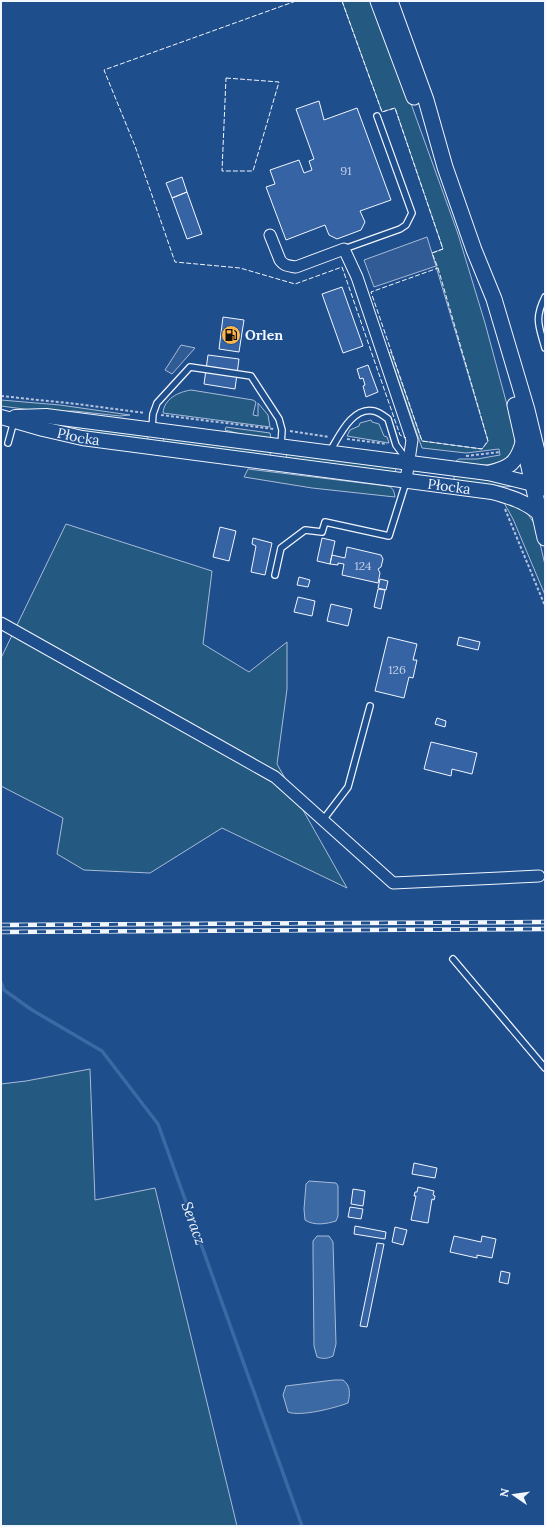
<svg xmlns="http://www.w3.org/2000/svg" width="546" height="1527" font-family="Lora,serif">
<rect width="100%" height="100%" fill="#1f4e8c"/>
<path fill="#245a82" stroke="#a8bbd7" d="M342,1H374L458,234L485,323L514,431C522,469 482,466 456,465V461L459,459H477L500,455L499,449L466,453L422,448L389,353L391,352L422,441L482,449L488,441L432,253L443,249L395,108L382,112Z
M191,390L253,400L256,402L253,415L258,416V403L268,415L270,427L163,413C164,399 178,392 191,390Z
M1,400L60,405L130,415L120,416L74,411L46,412L1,406Z
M23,419L147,436L148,438L147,440L91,433Z
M371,420L372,422L379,424L384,436L387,437L389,443L347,436L350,430L359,426L360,423Z
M226,427L270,433L271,439L267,441L225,430Z
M166,437L270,451L271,453L269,456L165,443L163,440Z
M287,454L395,468L396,470L394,472L286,458Z
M248,469L387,486C393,487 394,491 395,497L312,488L244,477Z
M454,475L507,482L513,486L507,487L454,480Z
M452,493L502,500L523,507L536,526L545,565V595L513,519L503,501Z
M66,524L212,571L203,644L249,672L287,642V689L277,764L347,888L222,828L150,873L84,870L57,854L63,818L1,786V658Z
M90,1069L95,1200L155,1188L237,1526H1V1084L26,1081Z"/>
<path fill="#305b95" stroke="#a8bbd7" d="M427,237L436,266L374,287L364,260Z
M181,345L195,348L172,374L165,370Z"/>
<path fill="#3b69a3" stroke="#a8bbd7" d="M309,1181L336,1183L338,1186V1216L336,1221C326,1224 314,1226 305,1220L304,1209L306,1184Z
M317,1236H329L333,1242L336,1344L333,1356C327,1359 322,1359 317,1357L314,1346L313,1254V1241Z
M334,1380H343C351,1386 350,1394 348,1403C335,1408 300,1417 288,1412L283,1395L286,1386Z"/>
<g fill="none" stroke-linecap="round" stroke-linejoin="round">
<path stroke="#3b69a3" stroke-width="3.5" d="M1,982L4,990L32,1010L102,1051L158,1124L302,1526"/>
</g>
<path fill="#3563a3" stroke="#f2f6ff" d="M319,101L324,120L357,108L391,200L360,211L365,222L361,230L337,239L329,235L325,225L286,240L266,187L275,184L270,170L299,160L304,173L312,170L309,161L314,159L296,109Z
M182,177L187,192L172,198L166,183Z
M187,192L202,234L187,239L172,198Z
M342,287L363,346L343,353L322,294Z
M223,317L244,320L239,352L219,349Z
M208,355L239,359L235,389L204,384Z
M368,365L378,392L366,397L363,386L365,385L363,378L360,379L357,369Z
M220,527L236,531L229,561L213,557Z
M253,538L272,543L265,575L251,572L256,546L252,544Z
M322,538L335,541L330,564L317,561Z
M347,547L381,555L383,559L381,567L378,569L380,573L378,583L342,575L344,564L338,563V565L330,564L332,555L345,558Z
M299,577L310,580L308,587L297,585Z
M380,579L388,581L386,590L378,588Z
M378,589L385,590L381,609L374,607Z
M298,597L315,601L312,616L294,612Z
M331,604L352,609L348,626L327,621Z
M388,637L417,644L413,660H417L413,678L409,677L404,698L375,691Z
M459,637L480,642L478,650L457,645Z
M437,718L446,721L445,727L435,724Z
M431,742L477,753L472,774L452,769L451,776L424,769Z
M414,1163L437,1168L435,1178L412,1174Z
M418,1187L434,1191L433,1195L435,1196L434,1200L432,1199L428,1223L411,1220L416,1196H414L415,1192H417Z
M353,1189L365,1191L363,1206L351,1204Z
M350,1207L363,1209L361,1219L348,1217Z
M355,1226L386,1232L385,1239L354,1234Z
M395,1227L407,1230L403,1245L392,1242Z
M454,1236L481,1242L482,1236L496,1239L492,1258L477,1255V1258L450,1252Z
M377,1243L384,1244L367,1327L360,1326Z
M501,1271L510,1273L508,1284L499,1282Z"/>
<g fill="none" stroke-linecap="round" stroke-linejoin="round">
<defs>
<path id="service" d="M344,249L400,229L406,225L412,213L377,116
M545,297C534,319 539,326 545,348
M152,428L153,414L157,403L190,367L251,376L279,419L282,430L281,445
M8,443L14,421
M330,451C339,437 352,406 374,411C379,412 384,416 388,419L396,445L407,460
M275,575L281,548L305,530L322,532L325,522L389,536L406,482
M323,820L348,787L370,706
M453,959L545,1068"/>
<path id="minor" d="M270,235L280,260C284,266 289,266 296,267L344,249L357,277L412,440L406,480
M1,623L275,777L393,883L539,876"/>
<g id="tertiary">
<path id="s1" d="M1,417L43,429L82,438L492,492C510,497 525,501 540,514"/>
<path d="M15,417L46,416L488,473L533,484L541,489"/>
<path d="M488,473C510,468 517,463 523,441"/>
</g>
<path id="secondary" d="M378,1L414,97
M390,1L426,100L445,167L474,250L494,299L527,410L545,484
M515,405L545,538"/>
</defs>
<use href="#service" stroke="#f2f6ff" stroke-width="8"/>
<use href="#minor" stroke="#f2f6ff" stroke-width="13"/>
<use href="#tertiary" stroke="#f2f6ff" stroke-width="16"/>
<use href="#secondary" stroke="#f2f6ff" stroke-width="17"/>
<path stroke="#b3c4dc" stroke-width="2" stroke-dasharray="3 2" stroke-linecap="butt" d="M1,396L77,404L145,413
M161,415L274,429
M290,431L329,437
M347,439L387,444
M466,456L500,452
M505,509L545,606"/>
<use href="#service" stroke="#1f4e8c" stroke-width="5.5"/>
<use href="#minor" stroke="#1f4e8c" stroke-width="11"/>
<use href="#tertiary" stroke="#1f4e8c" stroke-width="14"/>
<use href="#secondary" stroke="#1f4e8c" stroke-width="15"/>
<defs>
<path id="rail" d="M1,925L545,922
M1,932L545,929"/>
</defs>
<use href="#rail" stroke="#f2f6ff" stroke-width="4.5"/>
<use href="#rail" stroke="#1f4e8c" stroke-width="3" stroke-dasharray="9" stroke-linecap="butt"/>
<path stroke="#f2f6ff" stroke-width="1" stroke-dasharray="5 2" stroke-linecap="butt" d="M296,1L104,70L135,146L175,262L240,268L295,284L342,267L400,435L406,438
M342,1L382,112L395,108L443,249L432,253L438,268
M226,78L279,82L253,171H222Z
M438,268L488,441L482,449L422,441L371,292Z"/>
</g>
<defs>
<symbol id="fuel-disc" viewBox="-11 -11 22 22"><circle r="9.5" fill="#ffb74d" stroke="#1f4e8c"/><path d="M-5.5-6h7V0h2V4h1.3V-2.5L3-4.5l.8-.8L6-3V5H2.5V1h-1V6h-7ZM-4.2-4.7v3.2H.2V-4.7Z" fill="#111"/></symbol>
</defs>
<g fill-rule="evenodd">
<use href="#fuel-disc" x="220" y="324" width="22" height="22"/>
</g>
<g text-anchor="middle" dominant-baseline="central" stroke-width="3" stroke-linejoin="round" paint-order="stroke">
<g font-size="12" fill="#c3d1e8">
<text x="346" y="170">91</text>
<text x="363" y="565">124</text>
<text x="397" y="669">126</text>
</g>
<g font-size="14" font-weight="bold" fill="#f2f6ff" stroke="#1f4e8c" text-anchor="start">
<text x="245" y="335">Orlen</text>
</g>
<g font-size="14" fill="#f2f6ff" stroke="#1f4e8c">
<text stroke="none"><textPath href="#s1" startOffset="80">Płocka</textPath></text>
<text stroke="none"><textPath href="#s1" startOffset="454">Płocka</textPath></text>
</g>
<g font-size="15" font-style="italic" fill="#f2f6ff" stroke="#1f4e8c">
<text transform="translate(194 1223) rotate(70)">Seracz</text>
</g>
</g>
<rect width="546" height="1527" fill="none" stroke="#f2f6ff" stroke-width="4"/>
<g transform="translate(514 1495) rotate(283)" stroke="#1f4e8c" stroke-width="3" paint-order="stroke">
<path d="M0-3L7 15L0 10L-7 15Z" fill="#f2f6ff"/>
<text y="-6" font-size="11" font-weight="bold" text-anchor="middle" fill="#f2f6ff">N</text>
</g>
</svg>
